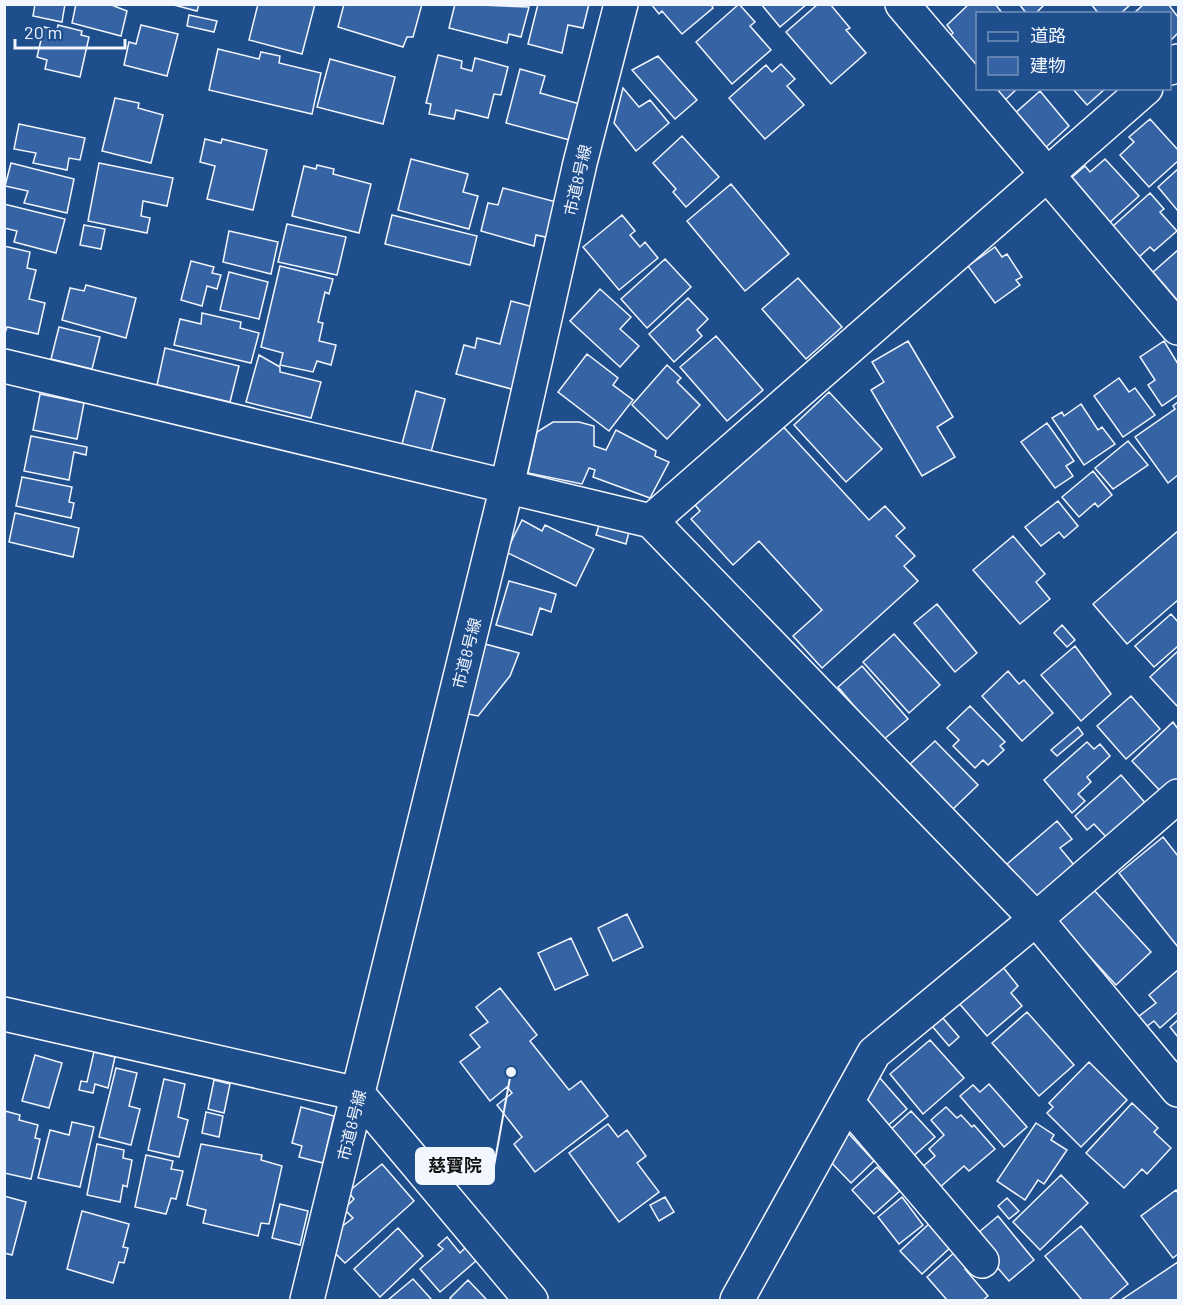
<svg xmlns="http://www.w3.org/2000/svg" width="1183" height="1305" font-family="Barlow,'Noto Sans JP',sans-serif">
<rect width="100%" height="100%" fill="#1f4e8c"/>
<path fill="#3563a3" stroke="#f2f6ff" stroke-width="1.5" d="M35,4H65L62,22L33,16Z
M76,4H109L127,11L121,36L72,23Z
M170,4H199L197,11Z
M258,4H315L302,54L249,40Z
M344,4H422L413,37H407L403,47L338,27Z
M455,4L529,7L521,37L509,34L507,43L449,28Z
M538,4H589L583,28L568,25L562,53L528,44Z
M651,4H711L713,8L682,34L662,11L659,14Z
M739,4L755,22L750,26L771,50L732,84L696,42Z
M761,4H807L780,27Z
M818,4H830L850,28L846,30L866,53L831,84L786,32Z
M969,4H995L1003,14H978V65L975,68L948,38L953,33L947,25Z
M1019,4H1045L1035,14H1027Z
M1091,4H1131L1120,14H1099Z
M1144,4H1168L1178,17V33L1170,41V14H1133Z
M189,15L217,21L214,32L187,26Z
M58,25L82,31L81,35L89,37L80,77L45,69L47,60L37,57L44,27L57,30Z
M141,25L178,34L167,76L124,65L129,42L136,44Z
M218,49L259,59L261,52L280,56L279,63L321,73L312,114L209,90Z
M438,55L462,61L461,68L472,71L475,58L508,67L501,95L494,94L488,118L456,110L454,119L429,114L431,104L426,103Z
M658,56L697,100L675,119L632,70Z
M330,59L395,77L383,124L317,107Z
M781,64L795,79L787,86L804,105L765,139L729,98L766,65L772,72Z
M520,69L545,76L540,93L587,106L577,142L506,123Z
M623,88L639,107L650,100L669,123L636,151L614,123Z
M992,88H1018L1004,101Z
M1072,88H1106L1087,105Z
M1040,91L1069,126L1044,149L1014,114Z
M115,98L139,103L138,108L163,115L151,163L102,151Z
M1150,119L1178,150V161L1149,187L1120,155L1134,142L1129,137Z
M19,124L85,138L80,160L69,158L67,170L33,163L36,153L14,149Z
M682,136L719,177L686,207L673,192L676,189L653,163Z
M205,139L221,143L222,139L267,150L253,210L207,199L215,166L200,162Z
M411,159L468,174L463,192L478,196L469,229L398,210Z
M1105,159L1139,196L1109,223L1070,179L1085,166L1090,172Z
M11,163L74,179L67,213L24,203L28,191L5,186Z
M99,163L173,178L167,206L143,201L141,216L150,218L147,233L88,221Z
M317,165L334,169L333,174L371,184L359,233L292,216L304,166L316,169Z
M1178,169V211L1158,187Z
M731,184L789,254L745,291L687,221Z
M503,188L560,203L550,238L536,235L534,246L481,231L488,203L498,205Z
M1150,193L1164,209L1160,212L1177,231L1154,251L1150,247L1139,257L1112,227Z
M4,204L65,219L56,253L14,242L17,231L4,228Z
M392,215L477,236L470,265L385,244Z
M622,215L635,231L630,235L640,247L645,242L658,258L619,290L583,247Z
M287,224L346,237L337,275L278,262Z
M84,225L105,229L101,249L80,245Z
M229,231L278,242L271,274L223,262Z
M4,246L30,252L27,268L36,270L29,299L45,303L38,334L7,327L4,336Z
M995,247L1002,257L1007,254L1022,277L1016,280L1020,285L995,303L968,266Z
M1178,250V301L1153,272Z
M665,259L691,287L647,328L621,299Z
M191,261L214,267L212,273L221,275L217,289L207,286L202,306L181,300Z
M280,266L333,279L329,294L325,292L318,322L323,323L319,341L336,345L331,365L317,361L313,372L280,365L283,353L261,347Z
M229,272L268,282L259,319L220,310Z
M798,278L842,327L806,359L762,309Z
M86,285L136,298L126,338L62,320L70,288L84,291Z
M600,289L631,317L620,329L639,346L620,367L570,321Z
M688,298L708,319L697,330L702,336L674,362L649,334Z
M511,301L537,308L515,390L456,374L464,345L475,348L477,338L500,344Z
M202,313L241,322L240,328L259,333L251,363L174,345L180,319L201,324Z
M59,327L100,337L92,369L51,359Z
M716,336L763,390L727,421L680,367Z
M908,341L953,417L937,427L955,457L922,476L871,390L884,382L872,362Z
M1164,341L1178,364V395L1162,406L1148,385L1155,380L1140,357Z
M165,348L239,366L230,402L157,385Z
M587,354L618,378L613,385L633,400L609,431L558,392Z
M259,355L280,367V372L321,382L311,418L246,402Z
M667,365L681,378L677,382L700,405L667,439L632,405Z
M1119,378L1129,392L1135,388L1155,415L1123,437L1094,396Z
M416,391L445,399L431,452L402,444Z
M829,392L882,449L846,482L794,425Z
M40,394L84,403L77,439L33,430Z
M1178,402V475L1168,483L1135,437L1175,409L1173,406Z
M1081,404L1098,430L1102,427L1115,444L1084,465L1052,418L1062,412L1064,416Z
M777,420L869,520L885,506L905,528L896,536L915,556L904,566L918,581L822,668L793,636L822,610L759,541L733,565L691,519L700,511L691,500Z
M553,422H579L594,426V446L606,450L616,430L656,451L655,456L669,462L650,498L593,477L595,470L589,468L582,484L528,473L537,432Z
M1047,423L1074,461L1066,466L1073,476L1055,488L1021,442Z
M31,436L87,447L86,455L74,452L69,480L24,471Z
M1128,441L1148,465L1113,489L1095,468Z
M1093,471L1112,495L1098,507L1095,503L1079,517L1062,497Z
M22,477L72,487L69,502L74,503L71,518L16,506Z
M1058,501L1078,526L1064,538L1059,532L1041,546L1025,527Z
M15,513L79,528L73,557L9,542Z
M522,520L542,531L545,525L594,549L576,586L506,552Z
M600,522L629,532L626,544L596,535Z
M1178,531V600L1127,644L1093,604Z
M1013,536L1045,574L1036,582L1050,599L1020,624L973,570Z
M509,581L556,594L551,612L540,608L532,635L496,625Z
M937,604L977,653L955,672L914,623Z
M1171,614L1178,622V646L1154,667L1135,646Z
M1062,625L1075,640L1067,647L1054,633Z
M894,634L940,685L909,713L863,662Z
M485,644L519,653L510,676L478,716L468,714Z
M1075,646L1111,694L1081,721L1041,675Z
M1178,651V707L1150,677Z
M862,666L908,719L883,740L838,687Z
M1008,671L1019,684L1024,680L1053,713L1022,741L982,696Z
M1131,696L1160,729L1126,759L1097,726Z
M970,706L1005,742L1000,746L1004,750L988,765L983,760L975,768L953,746L959,740L947,728Z
M1173,722L1178,729V780L1163,794L1132,761Z
M1078,727L1083,734L1057,756L1051,750Z
M935,741L978,785L953,809L910,764Z
M1087,742L1094,749L1100,744L1110,756L1087,777L1091,782L1078,794L1085,801L1072,813L1044,780Z
M1121,775L1147,805L1108,839L1094,824L1087,830L1075,816Z
M1057,821L1072,839L1060,848L1074,865L1035,898L1007,864Z
M1163,837L1178,856V947L1119,873Z
M1093,889L1151,952L1116,985L1058,922Z
M627,914L643,947L613,961L598,928Z
M571,938L588,975L555,990L538,953Z
M1002,966L1018,986L1011,993L1022,1006L987,1036L958,1002Z
M1178,970V1012L1160,1028L1154,1021L1146,1027L1138,1017L1156,1003L1149,995Z
M500,988L537,1035L530,1041L569,1090L581,1081L608,1116L535,1172L514,1144L522,1137L497,1105L512,1093L507,1087L490,1101L460,1062L480,1047L470,1035L488,1022L476,1007Z
M1027,1012L1074,1065L1039,1096L992,1043Z
M942,1017L959,1037L949,1046L932,1026Z
M1178,1020V1037L1170,1027Z
M930,1040L964,1078L923,1114L890,1074Z
M94,1052L115,1057L108,1088L95,1084L93,1093L79,1090L81,1081L87,1082Z
M35,1055L62,1063L49,1108L22,1101Z
M1089,1062L1127,1100L1081,1147L1047,1113L1053,1107L1049,1103Z
M116,1068L137,1073L129,1106L140,1109L131,1145L99,1137Z
M879,1077L907,1109L884,1129L859,1099Z
M164,1079L185,1084L178,1117L188,1120L179,1157L148,1150Z
M214,1080L230,1084L224,1113L208,1109Z
M989,1084L1027,1127L1004,1147L960,1096L973,1085L980,1092Z
M1132,1103L1158,1128L1154,1132L1171,1148L1147,1174L1142,1169L1124,1188L1086,1153Z
M301,1107L334,1116L323,1163L299,1157L302,1146L292,1143Z
M946,1107L957,1118L961,1115L972,1127L974,1125L995,1149L969,1171L964,1166L938,1189L920,1169L935,1156L929,1149L944,1135L931,1120Z
M5,1111L20,1115L19,1120L38,1125L35,1138L40,1139L31,1179L4,1173Z
M911,1111L935,1137L910,1159L887,1133Z
M206,1112L223,1116L219,1137L202,1133Z
M72,1122L94,1127L80,1187L38,1178L50,1130L69,1135Z
M1036,1123L1054,1135L1051,1140L1067,1150L1044,1184L1038,1180L1025,1200L997,1181Z
M608,1124L618,1137L627,1130L646,1156L637,1163L659,1192L619,1222L569,1153Z
M849,1134L874,1161L851,1183L826,1157Z
M97,1144L124,1150L123,1158L132,1160L127,1187L123,1185L120,1202L87,1195Z
M201,1144L262,1155L261,1160L282,1166L269,1224L261,1223L258,1236L203,1223L206,1210L187,1205Z
M146,1155L173,1161L171,1169L183,1171L176,1199L171,1198L166,1214L135,1207Z
M382,1164L414,1201L345,1263L336,1254L340,1228L353,1218L344,1209L354,1199L348,1192Z
M877,1167L900,1191L874,1214L852,1190Z
M1061,1175L1088,1203L1040,1250L1013,1222Z
M1176,1190L1178,1193V1254L1173,1258L1141,1216Z
M4,1196L26,1202L12,1255L4,1253Z
M665,1197L674,1212L659,1221L650,1205Z
M902,1197L923,1225L899,1244L878,1217Z
M1007,1198L1019,1211L1009,1219L998,1206Z
M280,1204L308,1211L300,1245L272,1238Z
M82,1211L129,1224L123,1247L128,1248L124,1263L119,1262L113,1283L67,1269Z
M998,1216L1034,1260L1009,1281L972,1238Z
M931,1222L953,1245L922,1274L900,1251Z
M1081,1226L1128,1284L1109,1300H1082L1045,1256Z
M398,1228L423,1256L380,1297L354,1269Z
M447,1237L460,1253L466,1247L477,1260L440,1292L420,1269L443,1249L438,1245Z
M957,1250L969,1264L965,1269L988,1296L983,1300H947L927,1277Z
M1178,1262V1300H1121Z
M413,1279L432,1300H388Z
M468,1280L486,1299L485,1300H452L450,1298Z"/>
<g fill="none" stroke-linecap="round" stroke-linejoin="round">
<defs>
<path id="street" d="M902,4L1178,328
M1170,68L1178,61
M4,366L651,521L1036,919L1178,1090
M651,521L1146,88
M4,1014L358,1094L531,1300
M847,1102L982,1261
M307,1300L507,486L580,163L621,4
M737,1300L874,1053L1036,919L1178,796"/>
</defs>
<use href="#street" stroke="#f2f6ff" stroke-width="36"/>
<use href="#street" stroke="#1f4e8c" stroke-width="33"/>
</g>
<g text-anchor="middle" dominant-baseline="central" stroke-width="4.5" stroke-linejoin="round" paint-order="stroke">
<g font-size="16" fill="#f2f6ff" stroke="#1f4e8c">
<text transform="translate(577 180) rotate(-77)">市道8号線</text>
<text transform="translate(466 653) rotate(-76)">市道8号線</text>
<text transform="translate(351 1125) rotate(-76)">市道8号線</text>
</g>
</g>
<path fill="none" stroke="#f2f6ff" stroke-width="2" d="M511 1072L494 1166"/>
<circle fill="#f2f6ff" stroke="#1f4e8c" stroke-width="2" cx="511" cy="1072" r="6"/>
<rect fill="#f2f6ff" stroke="#f2f6ff" stroke-width="2" x="416" y="1148" width="78" height="36" rx="6"/>
<g font-size="18" text-anchor="middle" font-weight="bold" fill="#111">
<text x="455" y="1172">慈寶院</text>
</g>
<rect width="1183" height="1305" fill="none" stroke="#f2f6ff" stroke-width="12"/>
<rect x="976" y="12" width="195" height="78" fill="#1f4e8c" stroke="#7391ba" stroke-width="1.5"/>
<rect x="988" y="32" width="30" height="9" fill="#1f4e8c" stroke="#7391ba" stroke-width="1.5"/>
<text x="1030" y="42" font-size="18" fill="#f2f6ff">道路</text>
<rect x="988" y="57" width="30" height="18" fill="#3563a3" stroke="#7391ba" stroke-width="1.5"/>
<text x="1030" y="72" font-size="18" fill="#f2f6ff">建物</text>
<path d="M15 39v9h110v-9" fill="none" stroke="#f2f6ff" stroke-width="3"/>
<text x="24" y="39" font-size="18" fill="#f2f6ff" stroke="#1f4e8c" stroke-width="4.5" paint-order="stroke">20 m</text>
</svg>
